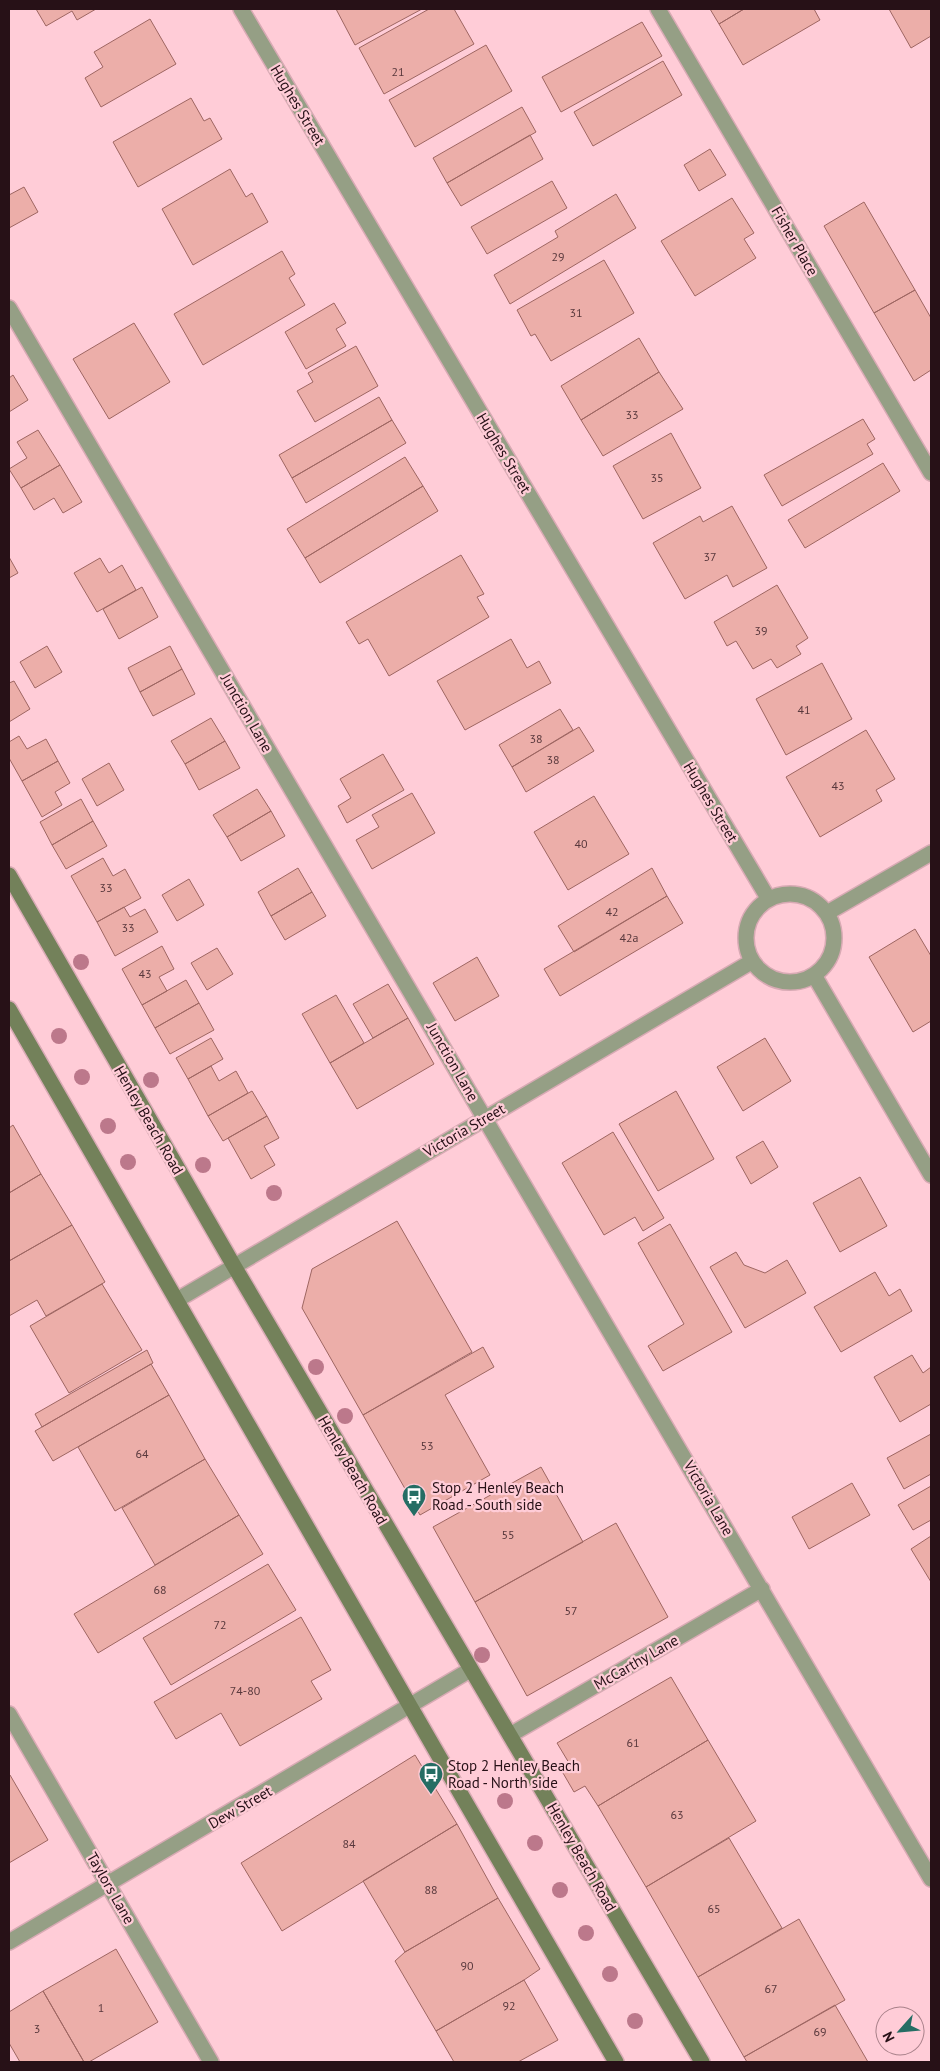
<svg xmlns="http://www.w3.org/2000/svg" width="940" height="2071" font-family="'PT Sans',sans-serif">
<rect width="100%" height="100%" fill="#ffccd7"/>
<path fill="#ecaea9" stroke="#9e6662" d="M36,9H96L77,20L72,11L46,26Z
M336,9H422L355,45Z
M429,9H454L474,44L384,94L359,48Z
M710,9H744L719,24Z
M744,9H814L820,20L743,65L719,24Z
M889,9H931V36L911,48Z
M150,19L176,64L101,107L85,78L103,67L94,52Z
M642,22L662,56L561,112L542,77Z
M486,45L512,91L415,147L389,100Z
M663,61L682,95L593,146L574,112Z
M191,98L204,121L210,118L222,139L138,187L113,142Z
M522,107L536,132L447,183L433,158Z
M530,135L543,159L461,206L447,183Z
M710,149L726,175L699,191L684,165Z
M230,169L246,197L252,193L268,222L193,265L162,209Z
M552,181L567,208L487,254L471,227Z
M24,187L38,212L9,228V195Z
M616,194L636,228L510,304L494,275L558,237L555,231Z
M732,198L754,233L744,239L756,258L695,296L661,241Z
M864,202L915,290L874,313L824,226Z
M282,251L295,274L289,278L305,305L203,365L174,314Z
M604,260L634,313L551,361L535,334L531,336L517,310Z
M915,290L931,318V370L914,381L874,313Z
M334,303L346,323L336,329L346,346L306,369L285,332Z
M134,323L170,382L109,419L73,359Z
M639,338L659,372L581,420L561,386Z
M356,346L378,386L315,422L297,391L313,382L308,373Z
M659,372L683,409L603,456L581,420Z
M13,375L28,400L9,412V378Z
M379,397L392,420L292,478L279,455Z
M863,419L875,439L867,444L873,454L782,506L764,475Z
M392,420L406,443L306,503L292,478Z
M38,430L60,465L21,488L9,469L27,458L17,442Z
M671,433L701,488L643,519L613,466Z
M405,457L423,486L305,558L287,529Z
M883,463L900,491L805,548L788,520Z
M60,465L82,502L63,513L54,498L34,510L21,488Z
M423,486L438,511L320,583L305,558Z
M732,506L767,568L733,587L727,575L685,599L653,543L700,516L703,522Z
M461,555L484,594L477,597L489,617L389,676L368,639L359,644L346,622Z
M9,557L18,573L9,578Z
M100,558L109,573L122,565L136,590L97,612L74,573Z
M777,585L808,638L796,646L801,654L777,668L771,659L753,669L736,641L727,646L714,622Z
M142,587L158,617L119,639L103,609Z
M511,639L527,668L539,661L551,683L465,730L437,681Z
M47,646L62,672L35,688L20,662Z
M170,646L182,669L140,692L128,668Z
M822,663L852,719L786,755L756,699Z
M182,669L195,694L153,716L140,692Z
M14,681L30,709L9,722V683Z
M560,709L573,730L512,767L499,745Z
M211,718L225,741L185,764L171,741Z
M579,727L594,751L526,792L512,767Z
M866,730L895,779L876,790L882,801L820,837L786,777Z
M19,736L27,749L46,739L58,761L22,781L9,758V742Z
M225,741L240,768L199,790L185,764Z
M383,754L404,790L347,823L338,806L351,798L340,779Z
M58,761L70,783L55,792L62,805L42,817L22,781Z
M109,763L124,790L97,806L82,779Z
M257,789L271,811L227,837L213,815Z
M412,793L435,833L372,869L356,840L379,827L372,815Z
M594,796L629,854L568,890L534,832Z
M81,799L93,821L52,845L40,822Z
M271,811L285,836L241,861L227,837Z
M93,821L107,846L66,869L52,845Z
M103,858L113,876L125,869L141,898L97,922L71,876Z
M298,868L312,892L271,916L258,892Z
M652,868L667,896L574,952L558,926Z
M189,879L204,905L177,921L162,895Z
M312,892L326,916L285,940L271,916Z
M667,896L683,923L560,996L544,969Z
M124,907L130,917L145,909L158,932L115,956L97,922Z
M915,929L931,956V1021L913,1032L869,957Z
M162,946L174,969L159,977L167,991L142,1005L122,969Z
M217,948L233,974L207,990L191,963Z
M477,957L499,996L455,1021L433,983Z
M186,980L199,1003L155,1028L142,1005Z
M388,984L408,1018L373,1038L353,1004Z
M336,995L364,1043L330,1063L302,1014Z
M199,1003L214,1030L170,1054L155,1028Z
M408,1018L434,1064L357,1109L330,1063Z
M211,1038L223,1059L188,1079L176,1058Z
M765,1038L791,1081L743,1111L717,1067Z
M211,1066L219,1081L236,1071L248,1093L208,1116L188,1079Z
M252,1091L267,1116L223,1141L208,1116Z
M676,1091L714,1159L658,1191L619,1124Z
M267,1116L279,1138L264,1146L275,1165L251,1179L228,1138Z
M13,1125L41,1174L9,1193V1128Z
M613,1132L664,1218L643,1231L635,1217L604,1235L562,1163Z
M763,1141L778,1167L751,1184L736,1157Z
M41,1174L72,1225L9,1261V1193Z
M860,1177L887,1226L840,1252L813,1203Z
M397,1221L472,1352L363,1415L302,1308L312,1269Z
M670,1224L732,1332L663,1371L648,1346L684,1324L638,1243Z
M72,1225L105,1282L46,1316L37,1300L9,1316V1261Z
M736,1252L744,1265L765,1273L787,1260L806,1293L745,1328L710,1267Z
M875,1272L889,1296L900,1289L912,1311L841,1352L814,1307Z
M102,1284L142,1350L69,1393L30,1326Z
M483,1347L494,1367L445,1395L490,1475L420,1515L363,1415Z
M147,1350L153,1363L42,1427L35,1414Z
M912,1355L923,1373L931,1367V1404L900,1422L874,1377Z
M151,1364L169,1395L53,1461L35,1431Z
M169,1395L205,1459L115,1511L78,1447Z
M931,1434V1474L904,1489L887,1458Z
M205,1459L239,1515L155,1565L122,1508Z
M541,1467L583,1542L475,1602L433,1527Z
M852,1483L870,1515L809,1549L792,1517Z
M931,1486V1520L913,1530L898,1505Z
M239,1515L263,1554L98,1653L74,1614Z
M616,1523L668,1617L527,1696L475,1602Z
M931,1536V1582L911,1549Z
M268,1564L296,1610L171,1685L143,1638Z
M301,1617L331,1670L311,1681L322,1699L240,1746L221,1713L176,1739L154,1702Z
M671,1677L708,1740L598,1806L585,1786L574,1792L563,1773L572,1768L557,1743Z
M708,1740L756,1821L646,1887L598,1806Z
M415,1755L457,1824L282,1931L241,1863Z
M10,1775L48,1840L9,1863V1776Z
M457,1824L498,1898L405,1952L363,1881Z
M729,1838L782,1928L698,1977L646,1887Z
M498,1898L540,1969L524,1980L436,2031L395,1961L405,1952Z
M799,1919L845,2000L744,2057L698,1977Z
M116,1949L158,2022L89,2062H84L43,1991Z
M524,1980L558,2040L518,2062H454L436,2031Z
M43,1991L84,2062H20L9,2043V2012Z
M835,2005L868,2062H747L744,2057Z"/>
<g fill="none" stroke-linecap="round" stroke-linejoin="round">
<defs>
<path id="lane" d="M9,308L931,1879
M9,1714L211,2062
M510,1735L762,1589"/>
<path id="street" d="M241,9L768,898
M658,9L931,473
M746 938a44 44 0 1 1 88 0a44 44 0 1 1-88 0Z
M827,913L931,853
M814,975L931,1175
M177,1300L751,962
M9,1942L470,1670"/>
<path id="secondary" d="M9,875L234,1266L702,2062
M9,1009C212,1360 412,1712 616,2062"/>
</defs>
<use href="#lane" stroke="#d8aab4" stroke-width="18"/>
<use href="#street" stroke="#d8aab4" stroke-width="18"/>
<use href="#secondary" stroke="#d8aab4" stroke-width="18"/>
<use href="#lane" stroke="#959f85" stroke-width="15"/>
<use href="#street" stroke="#959f85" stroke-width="15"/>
<use href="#secondary" stroke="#73815a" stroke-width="15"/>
</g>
<g fill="#bc788b">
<circle cx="81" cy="962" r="8"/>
<circle cx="59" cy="1036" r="8"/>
<circle cx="82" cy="1077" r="8"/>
<circle cx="151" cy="1080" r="8"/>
<circle cx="108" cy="1126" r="8"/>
<circle cx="128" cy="1162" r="8"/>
<circle cx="203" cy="1165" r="8"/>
<circle cx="274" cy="1193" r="8"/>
<circle cx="316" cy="1367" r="8"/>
<circle cx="345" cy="1416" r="8"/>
<circle cx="482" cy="1655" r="8"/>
<circle cx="505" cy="1801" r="8"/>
<circle cx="535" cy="1843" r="8"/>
<circle cx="560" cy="1890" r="8"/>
<circle cx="586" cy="1933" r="8"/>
<circle cx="610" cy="1974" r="8"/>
<circle cx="635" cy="2021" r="8"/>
</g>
<defs>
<symbol id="bus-pin" viewBox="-11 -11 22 30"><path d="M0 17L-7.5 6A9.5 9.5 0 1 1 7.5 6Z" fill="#256d64" stroke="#ffccd7"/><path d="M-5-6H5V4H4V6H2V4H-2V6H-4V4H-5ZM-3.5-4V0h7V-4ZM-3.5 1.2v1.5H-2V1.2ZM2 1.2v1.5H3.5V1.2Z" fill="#fff"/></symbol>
</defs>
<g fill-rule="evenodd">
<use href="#bus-pin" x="400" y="1482" width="28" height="38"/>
<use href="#bus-pin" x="417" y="1760" width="28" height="38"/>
</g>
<g text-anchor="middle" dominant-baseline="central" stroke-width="4.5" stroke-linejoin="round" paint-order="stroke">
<g font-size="12" fill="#58383c">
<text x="398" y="71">21</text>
<text x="558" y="256">29</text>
<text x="576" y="312">31</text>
<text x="632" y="414">33</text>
<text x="657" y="477">35</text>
<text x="710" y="556">37</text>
<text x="761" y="630">39</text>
<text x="804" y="709">41</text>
<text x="536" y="738">38</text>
<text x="553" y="759">38</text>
<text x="838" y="785">43</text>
<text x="581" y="843">40</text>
<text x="106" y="887">33</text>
<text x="612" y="911">42</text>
<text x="128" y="927">33</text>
<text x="629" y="937">42a</text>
<text x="145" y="973">43</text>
<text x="427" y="1445">53</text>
<text x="142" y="1453">64</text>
<text x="508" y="1534">55</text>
<text x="160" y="1589">68</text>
<text x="571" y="1610">57</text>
<text x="220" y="1624">72</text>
<text x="245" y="1690">74-80</text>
<text x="633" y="1742">61</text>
<text x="677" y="1814">63</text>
<text x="349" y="1843">84</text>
<text x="431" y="1889">88</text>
<text x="714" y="1908">65</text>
<text x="467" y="1965">90</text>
<text x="771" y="1988">67</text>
<text x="509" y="2005">92</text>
<text x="101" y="2007">1</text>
<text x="37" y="2028">3</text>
<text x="820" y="2031">69</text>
</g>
<g font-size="15" fill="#271117" stroke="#ffccd7">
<text transform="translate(298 105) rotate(59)">Hughes Street</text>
<text transform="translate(795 241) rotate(60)">Fisher Place</text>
<text transform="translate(504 453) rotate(59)">Hughes Street</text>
<text transform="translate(247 713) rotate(60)">Junction Lane</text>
<text transform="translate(711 802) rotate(59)">Hughes Street</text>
<text transform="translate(453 1062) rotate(60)">Junction Lane</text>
<text transform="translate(149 1120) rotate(60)">Henley Beach Road</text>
<text transform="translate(464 1130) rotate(-30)">Victoria Street</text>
<text transform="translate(353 1470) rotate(60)">Henley Beach Road</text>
<text transform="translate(709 1498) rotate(60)">Victoria Lane</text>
<text transform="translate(636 1662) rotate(-30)">McCarthy Lane</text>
<text transform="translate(240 1807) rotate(-30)">Dew Street</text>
<text transform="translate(582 1857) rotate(60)">Henley Beach Road</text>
<text transform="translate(111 1888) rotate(60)">Taylors Lane</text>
</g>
<g font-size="15" fill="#271117" stroke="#ffccd7" text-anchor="start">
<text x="432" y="1487">Stop 2 Henley Beach<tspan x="432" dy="17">Road - South side</tspan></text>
<text x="448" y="1765">Stop 2 Henley Beach<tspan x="448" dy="17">Road - North side</tspan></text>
</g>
</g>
<rect width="940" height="2071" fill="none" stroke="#271117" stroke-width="20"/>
<g transform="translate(900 2031) rotate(243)"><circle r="24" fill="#ffccd7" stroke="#a9818a"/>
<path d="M0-4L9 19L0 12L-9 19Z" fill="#256d64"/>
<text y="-8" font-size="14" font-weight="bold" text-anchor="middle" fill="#271117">N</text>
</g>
</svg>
